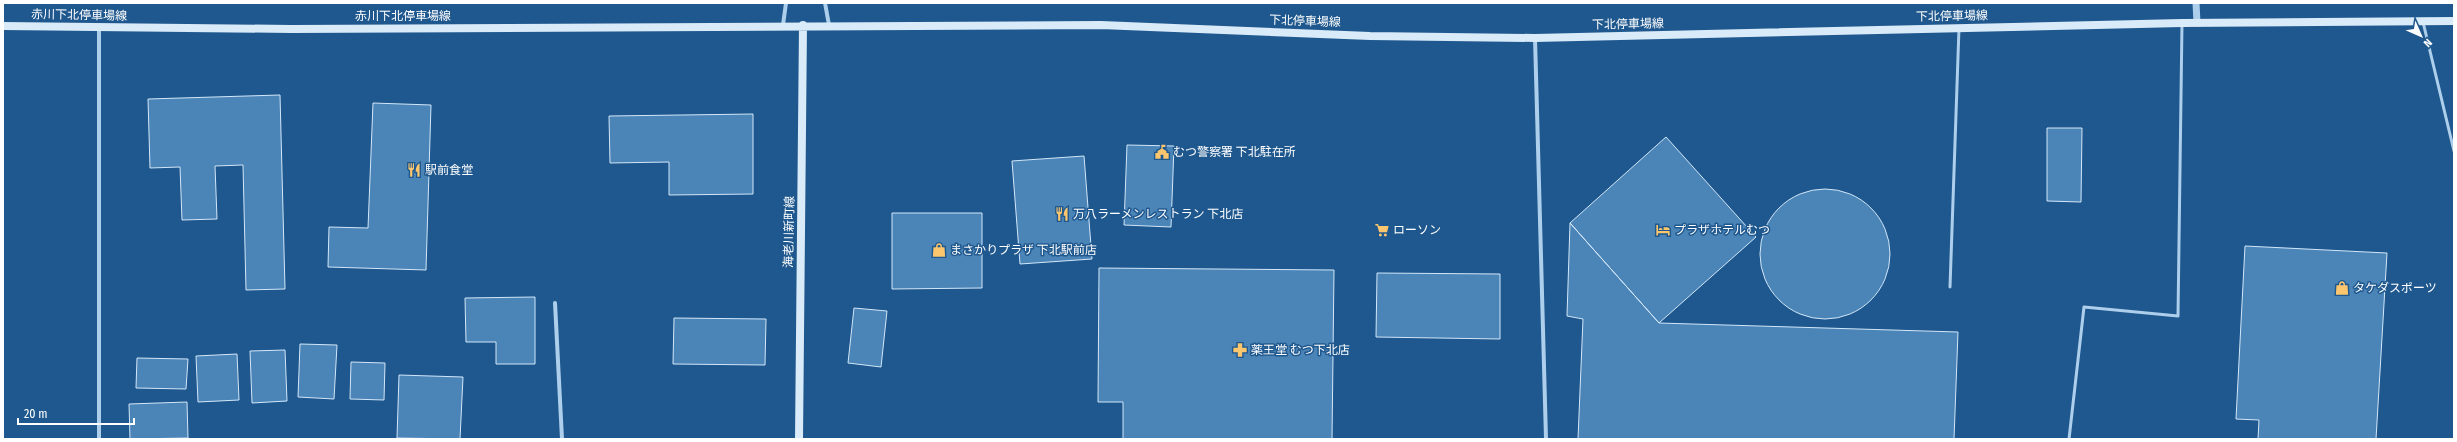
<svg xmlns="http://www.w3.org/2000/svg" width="2457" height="442" font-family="'Fira Sans Condensed','Noto Sans JP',sans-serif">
<rect width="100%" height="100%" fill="#1f588e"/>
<path fill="#4b84b7" stroke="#d2e7f9" d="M280,95L285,289L246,290L243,165L215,166L217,219L182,220L180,167L150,168L148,99Z
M373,103L431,105L426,270L328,267L329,227L368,228Z
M753,114V194L669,195V162L610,163L609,116Z
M2047,128H2082L2081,202L2047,201Z
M1666,137L1756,237L1659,323L1570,223Z
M1127,145L1174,146L1171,227L1124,225Z
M1084,156L1092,259L1020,264L1012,161Z
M1760 254a65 65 0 1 1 130 0a65 65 0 1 1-130 0Z
M892,213H982V288L892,289Z
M1570,223L1659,323L1958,332L1954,439H1578L1583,319L1567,316Z
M2245,246L2387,253L2376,439H2258L2259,420L2236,419Z
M1099,268L1334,270L1332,439H1123V402H1098Z
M1377,273L1500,274V339L1376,337Z
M535,297V364H496V342H466L465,298Z
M854,308L887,311L881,367L848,363Z
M674,318L766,319L765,365L673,364Z
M300,344L337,345L334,399L298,397Z
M285,350L287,401L252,403L250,351Z
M237,354L239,400L198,402L196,356Z
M137,358L188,359L186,389L136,388Z
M351,362L385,363L384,400L350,399Z
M399,375L463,377L460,439L397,438Z
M187,402L188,438L130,439L129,404Z"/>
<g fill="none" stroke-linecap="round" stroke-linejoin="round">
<path stroke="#adcfec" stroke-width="3" d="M2423,22L2454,151
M1950,287L1959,28
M2069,439L2084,307L2178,316L2182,23"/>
<path stroke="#adcfec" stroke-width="4" d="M825,3L829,25
M783,25L786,3
M1535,38L1546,439
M555,303L562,439
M99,439V28"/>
<path stroke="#adcfec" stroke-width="7" d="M2196,3L2197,23"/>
<path stroke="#d9eaf9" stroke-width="8" d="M3,26L291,29L1101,25L1370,36L1535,38L2182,23L2454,21
M799,439L803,25"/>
</g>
<defs>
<symbol id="civic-bare" viewBox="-9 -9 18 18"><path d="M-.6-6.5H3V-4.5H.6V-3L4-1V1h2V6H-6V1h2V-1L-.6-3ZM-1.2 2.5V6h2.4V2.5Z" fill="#fbc66d" stroke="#1f588e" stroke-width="2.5" paint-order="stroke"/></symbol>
<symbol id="restaurant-bare" viewBox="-9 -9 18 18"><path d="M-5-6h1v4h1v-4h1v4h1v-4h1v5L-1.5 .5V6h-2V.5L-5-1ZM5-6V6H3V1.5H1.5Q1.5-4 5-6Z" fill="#fbc66d" stroke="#1f588e" stroke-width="2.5" paint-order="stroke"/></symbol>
<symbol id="supermarket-bare" viewBox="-9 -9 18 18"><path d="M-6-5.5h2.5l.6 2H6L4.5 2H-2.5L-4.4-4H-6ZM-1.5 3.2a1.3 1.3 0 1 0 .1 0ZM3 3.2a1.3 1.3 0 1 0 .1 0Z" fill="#fbc66d" stroke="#1f588e" stroke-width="2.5" paint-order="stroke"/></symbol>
<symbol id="hotel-bare" viewBox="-9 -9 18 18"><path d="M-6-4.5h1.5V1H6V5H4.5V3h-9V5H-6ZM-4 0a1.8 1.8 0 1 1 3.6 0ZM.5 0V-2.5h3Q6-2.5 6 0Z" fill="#fbc66d" stroke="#1f588e" stroke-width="2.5" paint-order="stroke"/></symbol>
<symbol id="shop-bare" viewBox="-9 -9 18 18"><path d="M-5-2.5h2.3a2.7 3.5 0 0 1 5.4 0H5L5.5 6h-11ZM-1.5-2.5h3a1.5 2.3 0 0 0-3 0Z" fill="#fbc66d" stroke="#1f588e" stroke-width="2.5" paint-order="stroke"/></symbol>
<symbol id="pharmacy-bare" viewBox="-9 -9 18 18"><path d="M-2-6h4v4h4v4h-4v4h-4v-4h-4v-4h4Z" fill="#fbc66d" stroke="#1f588e" stroke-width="2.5" paint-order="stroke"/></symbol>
</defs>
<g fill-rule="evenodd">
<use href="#civic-bare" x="1152" y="142" width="20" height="20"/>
<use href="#restaurant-bare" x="404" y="160" width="20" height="20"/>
<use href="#restaurant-bare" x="1052" y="204" width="20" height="20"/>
<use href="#supermarket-bare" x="1372" y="220" width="20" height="20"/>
<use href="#hotel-bare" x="1653" y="220" width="20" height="20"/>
<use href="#shop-bare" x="929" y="240" width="20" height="20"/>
<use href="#shop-bare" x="2332" y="278" width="20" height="20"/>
<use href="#pharmacy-bare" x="1230" y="340" width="20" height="20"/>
</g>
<g text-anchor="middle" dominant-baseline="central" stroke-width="3" stroke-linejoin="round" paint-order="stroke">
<g font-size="12" fill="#fff" stroke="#1f588e">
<text transform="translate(79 15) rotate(1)">赤川下北停車場線</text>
<text x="403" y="16">赤川下北停車場線</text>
<text transform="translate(1952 16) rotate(-1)">下北停車場線</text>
<text transform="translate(1305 21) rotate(2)">下北停車場線</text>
<text transform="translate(1628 24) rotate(-1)">下北停車場線</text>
<text transform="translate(789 232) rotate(-89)">海老川新町線</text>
</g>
<g font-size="12" fill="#fff" stroke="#1f588e" text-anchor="start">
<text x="1173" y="152">むつ警察署 下北駐在所</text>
<text x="425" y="170">駅前食堂</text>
<text x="1073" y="214">万八ラーメンレストラン 下北店</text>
<text x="1393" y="230">ローソン</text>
<text x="1674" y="230">プラザホテルむつ</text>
<text x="950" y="250">まさかりプラザ 下北駅前店</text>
<text x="2353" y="288">タケダスポーツ</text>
<text x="1251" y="350">薬王堂 むつ下北店</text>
</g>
</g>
<rect width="2457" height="442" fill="none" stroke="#ffffff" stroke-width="8"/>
<g transform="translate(2421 36) rotate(135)" stroke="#1f588e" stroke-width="3" paint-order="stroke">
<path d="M0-3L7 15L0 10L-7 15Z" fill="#ffffff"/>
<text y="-6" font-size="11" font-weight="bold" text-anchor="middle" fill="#ffffff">N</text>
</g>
<path d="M18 418v6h116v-6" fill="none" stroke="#ffffff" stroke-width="2"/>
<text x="24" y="418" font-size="12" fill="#ffffff" stroke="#1f588e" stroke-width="3" paint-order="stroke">20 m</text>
</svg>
